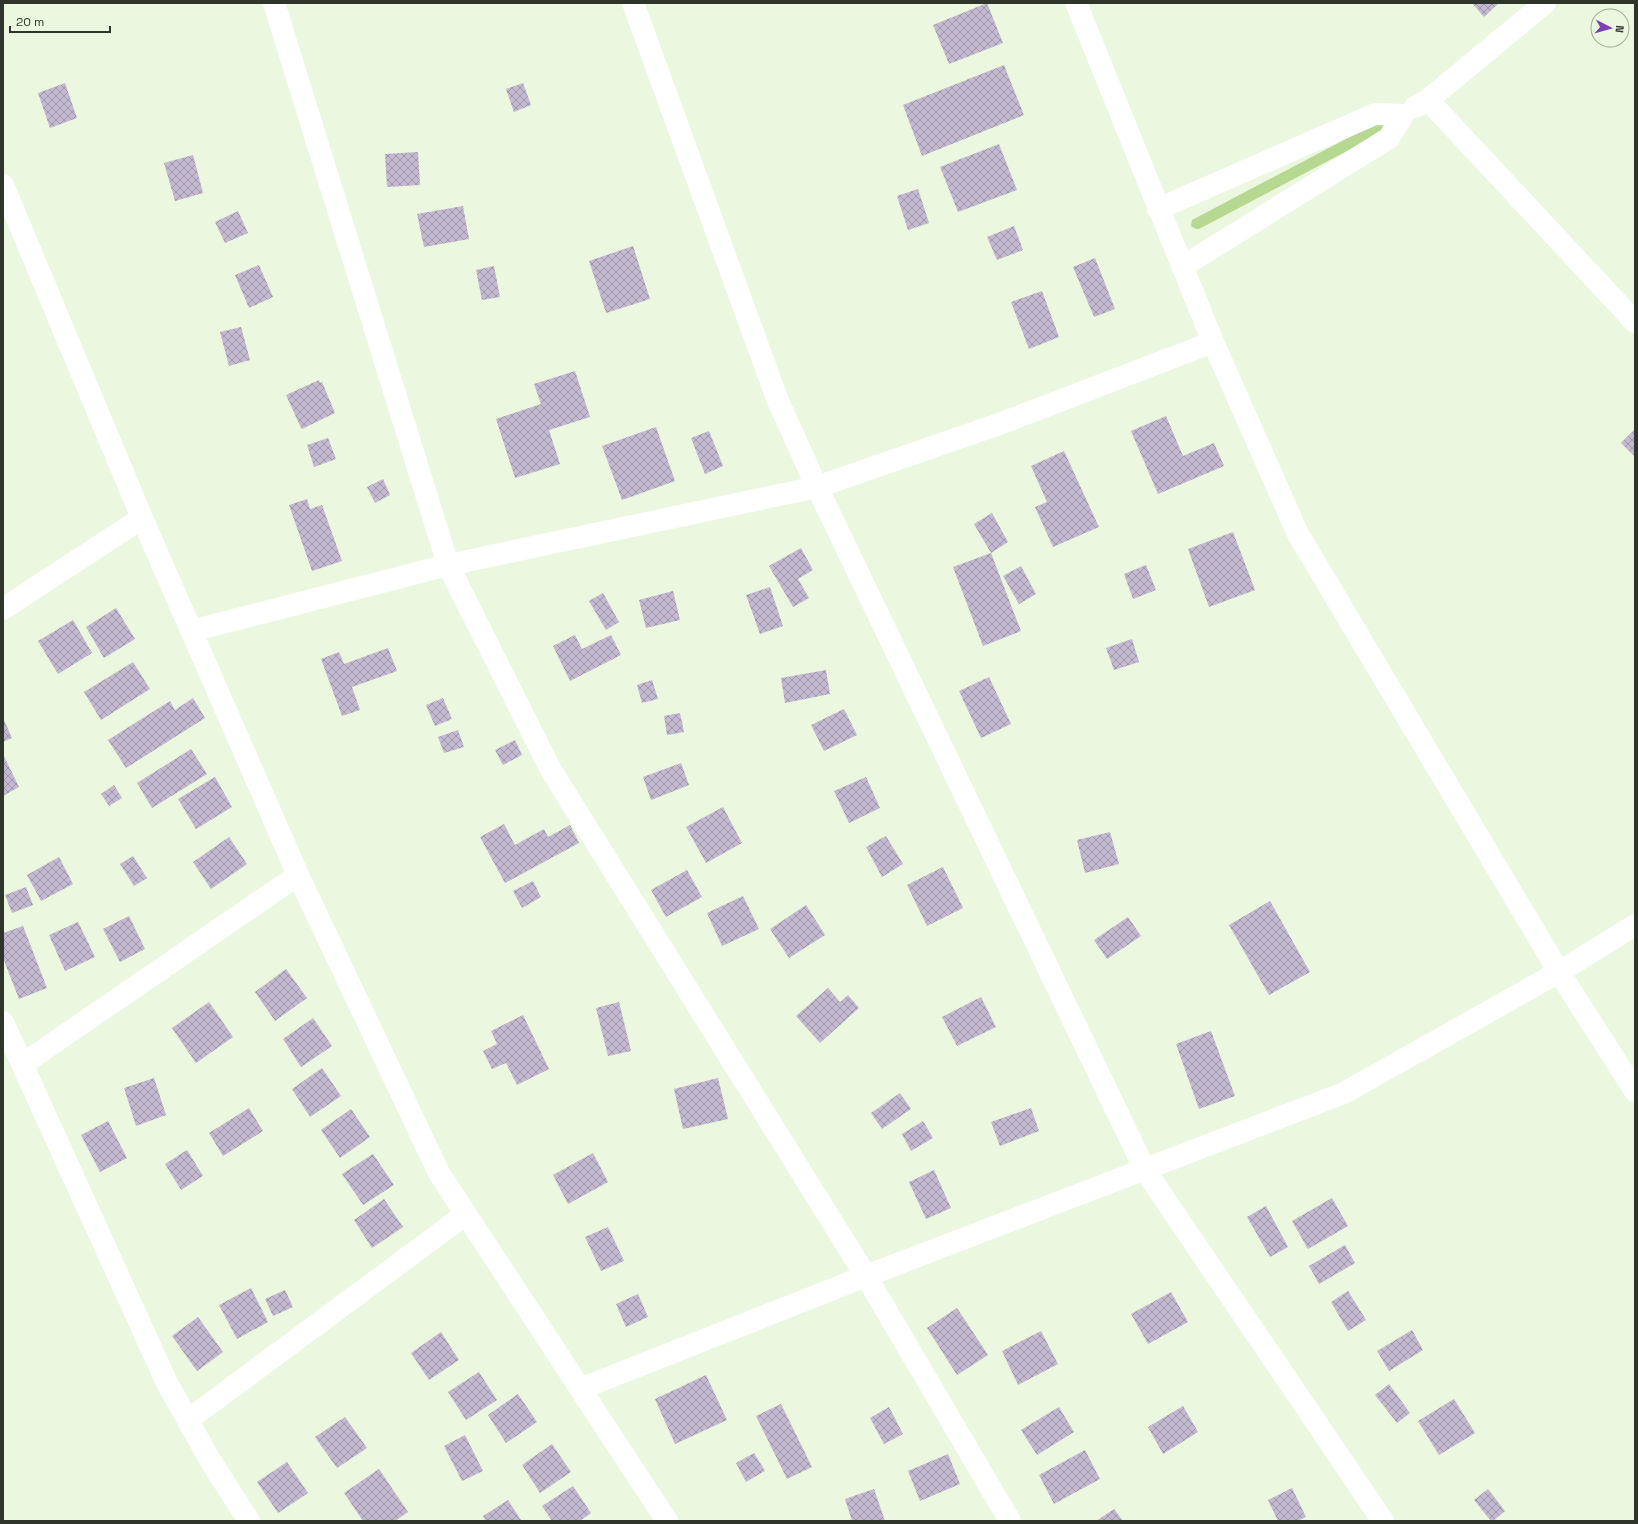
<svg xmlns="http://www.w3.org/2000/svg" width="1638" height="1524" font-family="'Space Grotesk',sans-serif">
<defs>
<pattern id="building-cross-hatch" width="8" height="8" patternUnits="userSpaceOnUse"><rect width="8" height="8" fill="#c3b9d0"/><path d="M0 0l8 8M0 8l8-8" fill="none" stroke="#9f97a9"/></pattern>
</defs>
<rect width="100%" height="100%" fill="#ebf7df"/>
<path fill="#b6d890" d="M1380,121L1385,123V131L1199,229H1196L1191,226L1192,220Z"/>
<path fill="url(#building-cross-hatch)" d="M987,3L1003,43L949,64L933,25Z
M1472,3H1499L1484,17Z
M1004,65L1024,115L922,156L903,105Z
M65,83L77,118L50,128L38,93Z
M523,83L531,105L514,112L506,89Z
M999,144L1017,190L958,212L940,167Z
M418,152L420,185L387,187L385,154Z
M193,155L203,193L175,201L164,163Z
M918,189L929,223L908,230L897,196Z
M463,206L469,239L424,247L417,214Z
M238,211L248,233L225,243L215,222Z
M1014,226L1023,250L997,260L987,237Z
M633,246L650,299L606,313L589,261Z
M1095,258L1115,309L1094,317L1073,267Z
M259,265L273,297L249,308L235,275Z
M494,266L500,297L482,300L476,270Z
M1042,291L1059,337L1029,349L1011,302Z
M241,327L250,360L229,366L220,332Z
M575,371L590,417L549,430L560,464L515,478L496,419L541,404L534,384Z
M319,380L320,383L322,382L335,413L302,429L301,428L286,395Z
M1166,416L1183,456L1214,443L1224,466L1158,494L1131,431Z
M656,427L675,481L622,500L602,446Z
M1635,429V457L1621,443Z
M709,431L723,466L705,474L691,438Z
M328,438L336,459L314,467L307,445Z
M1064,451L1099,527L1053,547L1035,507L1047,502L1031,466Z
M383,479L390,495L375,503L367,487Z
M307,499L310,509L322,505L342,561L312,571L289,505Z
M992,513L1008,542L991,553L974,524Z
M1233,532L1255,590L1209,607L1188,549Z
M801,548L813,570L798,579L809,598L793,607L769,566Z
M991,553L1021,631L983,646L953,567Z
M1146,565L1156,590L1133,599L1124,574Z
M1021,566L1036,594L1019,604L1003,576Z
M770,587L783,626L760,634L746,595Z
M673,591L680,620L646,628L639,600Z
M603,593L619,622L606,630L589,601Z
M116,608L135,639L104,658L86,627Z
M73,620L92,653L58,674L38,641Z
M575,635L582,649L611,635L621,655L570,681L553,646Z
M1132,639L1139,662L1114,670L1106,648Z
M388,648L397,671L352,687L360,710L342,716L321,659L339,652L344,664Z
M133,662L150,689L101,720L84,692Z
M826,670L830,694L785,703L781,678Z
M989,677L1011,724L981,738L959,691Z
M652,680L658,699L642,703L637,685Z
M193,698L205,718L126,768L108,740L170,701L175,710Z
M443,698L452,719L435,726L426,705Z
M844,709L857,735L824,751L811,725Z
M680,713L684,732L667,735L664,716Z
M3,718L12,738L3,742Z
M458,730L464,747L444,753L438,737Z
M515,740L522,755L503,765L495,750Z
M191,749L207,774L152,808L137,783Z
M3,754L19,787L3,796Z
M681,763L689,785L651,800L643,777Z
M215,777L232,807L196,829L178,799Z
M866,777L880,808L849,823L834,791Z
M114,785L122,798L109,806L101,794Z
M723,807L742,843L706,863L686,827Z
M504,824L515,845L544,829L548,837L570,825L579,843L505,883L480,837Z
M1110,832L1119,864L1085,873L1077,840Z
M886,836L903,864L882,877L866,847Z
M229,837L247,864L211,889L193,862Z
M133,856L147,878L134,886L120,864Z
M59,857L73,884L41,901L27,875Z
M943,867L963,908L927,926L907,885Z
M687,870L702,897L666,917L651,890Z
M533,881L541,897L522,908L513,891Z
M26,887L33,905L12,913L5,895Z
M743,896L759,929L722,946L707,913Z
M1270,901L1310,972L1269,995L1229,925Z
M806,905L825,935L789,958L770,929Z
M129,916L145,949L120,962L103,929Z
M1128,917L1141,936L1107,959L1094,940Z
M78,922L95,957L65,971L49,935Z
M23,926L47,988L19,999L3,958V933Z
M286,969L307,998L275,1021L255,992Z
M828,988L840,1002L848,995L859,1008L820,1043L796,1016Z
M981,997L996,1027L957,1046L942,1017Z
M209,1002L233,1037L196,1063L172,1028Z
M619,1002L631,1051L608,1056L596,1008Z
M523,1015L549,1069L517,1085L506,1063L492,1069L483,1051L497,1044L491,1031Z
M313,1018L332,1046L301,1067L283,1039Z
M1211,1031L1235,1096L1199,1109L1176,1044Z
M322,1068L341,1096L310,1117L292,1089Z
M154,1078L166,1115L136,1126L124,1088Z
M718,1078L728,1119L683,1129L674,1089Z
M900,1093L911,1109L882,1129L871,1113Z
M249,1108L263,1131L223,1156L209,1133Z
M1031,1108L1039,1131L1000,1146L991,1122Z
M351,1109L370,1137L340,1158L321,1130Z
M108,1121L127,1158L100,1172L81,1135Z
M923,1121L933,1138L911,1151L902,1134Z
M187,1150L203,1176L181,1190L165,1164Z
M593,1153L608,1182L568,1204L553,1175Z
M373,1154L394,1185L363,1205L342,1174Z
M934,1170L951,1208L926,1219L909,1182Z
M1332,1198L1348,1226L1308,1249L1292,1221Z
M384,1199L403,1227L372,1248L354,1220Z
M1266,1206L1288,1247L1270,1257L1247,1217Z
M608,1227L624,1261L601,1271L585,1237Z
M1345,1245L1355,1263L1319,1284L1309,1266Z
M251,1288L268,1322L237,1339L219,1305Z
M285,1290L293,1307L273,1316L265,1299Z
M1348,1291L1366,1320L1348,1331L1331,1302Z
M1171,1292L1188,1322L1148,1344L1131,1314Z
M638,1294L648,1317L626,1327L616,1304Z
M957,1308L988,1355L957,1375L927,1328Z
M198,1317L223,1352L197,1371L172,1336Z
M1412,1330L1423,1350L1389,1371L1377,1351Z
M1041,1331L1058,1364L1018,1385L1002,1351Z
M441,1332L459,1360L429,1380L411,1353Z
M479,1372L497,1400L466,1420L448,1392Z
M706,1375L727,1420L675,1444L655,1399Z
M1389,1384L1410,1413L1397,1423L1375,1395Z
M518,1394L537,1422L506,1443L488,1415Z
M1454,1399L1475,1433L1439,1455L1418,1421Z
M781,1404L812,1467L787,1479L756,1416Z
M1183,1406L1198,1432L1163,1454L1148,1427Z
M889,1407L903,1434L884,1444L870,1418Z
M1059,1407L1074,1432L1037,1455L1021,1430Z
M345,1417L367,1448L337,1468L315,1437Z
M465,1435L483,1471L462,1481L444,1446Z
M552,1444L571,1472L540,1493L522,1465Z
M1085,1450L1100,1479L1054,1504L1039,1475Z
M754,1453L765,1471L746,1482L736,1463Z
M948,1454L960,1484L920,1501L908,1471Z
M287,1462L308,1493L278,1513L257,1482Z
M379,1469L408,1512L395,1521H363L344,1493Z
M573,1486L591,1513L580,1521H552L542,1506Z
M1292,1488L1306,1517L1297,1521H1278L1268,1500Z
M874,1489L885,1521H852L845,1499Z
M1488,1489L1505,1511L1493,1521H1491L1474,1500Z
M508,1500L521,1520L486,1521L483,1516Z
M1114,1509L1123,1521H1096Z"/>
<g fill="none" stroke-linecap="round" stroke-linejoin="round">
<path stroke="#fff" stroke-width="22" d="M274,3L448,565L551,770L866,1276L1010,1521
M633,3L778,401L817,487L1145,1170L1383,1521
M1076,3L1213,342L1298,534L1559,972L1635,1091
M1428,100L1635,322
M1415,107L1428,100L1545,3
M3,185L142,518L298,875L439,1173L667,1521
M1158,209L1375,114L1403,115L1389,138L1182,267
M3,609L142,518
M191,631L448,565L817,487L1002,423L1213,342
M3,1022L167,1383L210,1460L249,1521
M23,1064L298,875
M580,1389L866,1276L1344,1093L1559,972L1635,925
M188,1420L466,1214"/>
</g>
<rect width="1638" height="1524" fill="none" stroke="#30352b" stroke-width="8"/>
<g transform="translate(1610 28) rotate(96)"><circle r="19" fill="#ebf7df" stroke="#a0a997"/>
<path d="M0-3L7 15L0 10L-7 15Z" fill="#7d41b6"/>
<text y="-6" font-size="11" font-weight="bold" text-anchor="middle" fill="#30352b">N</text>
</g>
<path d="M10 26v6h100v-6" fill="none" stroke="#30352b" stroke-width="2"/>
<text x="16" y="26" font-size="12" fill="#30352b" stroke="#ebf7df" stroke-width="3" paint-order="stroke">20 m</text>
</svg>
